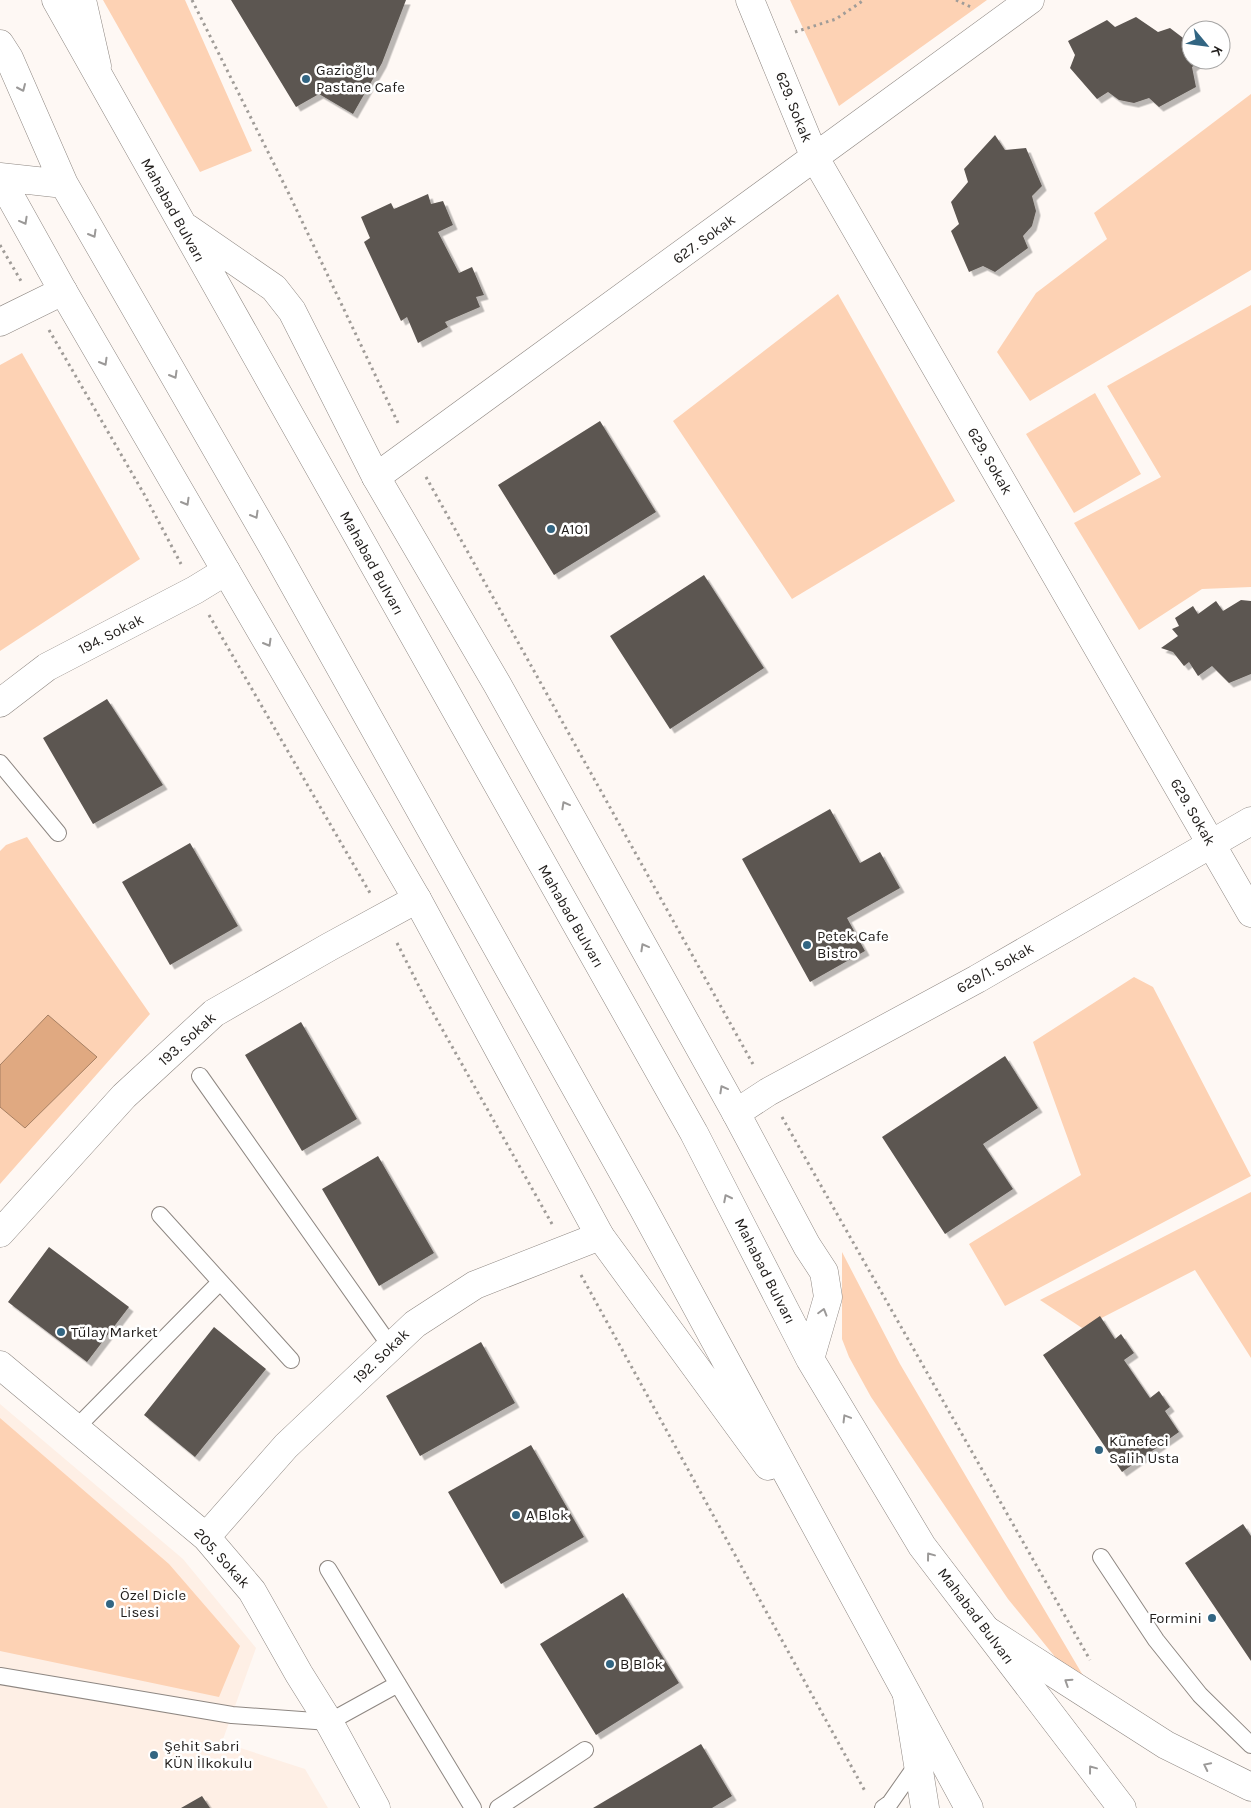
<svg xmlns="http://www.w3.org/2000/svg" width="1251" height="1808" font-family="Karla,sans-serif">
<defs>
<filter id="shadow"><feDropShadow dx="4.5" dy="4.5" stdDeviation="0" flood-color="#0004"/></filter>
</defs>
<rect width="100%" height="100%" fill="#fef8f4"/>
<path fill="#feefe5" d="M0,1404L183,1559L256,1648L222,1742L305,1769L328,1808H0Z"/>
<path fill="#fdd2b4" d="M103,0H185L252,151L200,172Z
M790,0H987L839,106Z
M1251,94V270L1030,401L997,352L1036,293L1107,239L1094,213Z
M838,294L955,501L792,599L673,421Z
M1251,305V587L1202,589L1139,630L1074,523L1161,477L1107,386Z
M22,353L140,559L0,651V365Z
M1095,393L1141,474L1074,513L1026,434Z
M27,837L150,1014L0,1184V851L6,845Z
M1134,977L1153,987L1251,1176L1005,1306L969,1244L1081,1175L1033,1042Z
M1251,1192V1358L1195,1270L1082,1328L1040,1300Z
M842,1252L900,1364L1088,1684L1060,1663L1008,1599L871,1397L849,1357L842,1339Z
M0,1418L169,1564L240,1646L219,1697L0,1651Z"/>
<path fill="#e0a981" stroke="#a67f62" d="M48,1015L97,1057L25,1128L0,1107V1065Z"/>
<path fill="#5c5651" filter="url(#shadow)" d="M231,0H406L382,63L353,114L319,94L296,107Z
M1136,17L1158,32L1170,28L1191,44V60H1201L1192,67L1196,87L1159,107L1149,98L1134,103L1119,100L1108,92L1097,99L1070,68L1075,55L1068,41L1107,20L1115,27Z
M995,135L1005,150L1026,148L1042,186L1032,196L1036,211L1032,226L1023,236L1028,248L995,272L983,266L969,272L951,231L959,224L951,202L968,182L964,169Z
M428,194L431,204L443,201L453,225L438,232L459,273L472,267L484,295L476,297L480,307L445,322L448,327L418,343L407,317L401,321L364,242L370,238L361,217L391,203L394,209Z
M600,421L656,512L554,575L498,485Z
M704,575L764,668L670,729L610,636Z
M1241,600L1251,601V674L1229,683L1212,666L1198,676L1189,662L1184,666L1173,652L1161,648L1178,636L1172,629L1179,626L1175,618L1193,606L1198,614L1216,601L1223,611Z
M107,699L163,785L93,824L43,738Z
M830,809L860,863L880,852L900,888L847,918L865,951L810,982L742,859Z
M190,843L238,926L170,965L122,882Z
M301,1022L357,1119L302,1151L245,1055Z
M1005,1056L1038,1108L983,1144L1013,1189L945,1234L882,1137Z
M378,1156L434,1253L379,1286L322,1189Z
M49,1247L129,1307L87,1362L8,1302Z
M1100,1316L1115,1339L1121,1334L1134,1353L1124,1360L1150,1398L1159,1391L1170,1407L1165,1411L1179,1432L1122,1472L1043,1355Z
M214,1327L266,1369L195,1457L144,1415Z
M481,1342L515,1403L420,1456L386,1396Z
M531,1445L584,1537L501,1584L448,1492Z
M1243,1524L1251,1536V1661L1185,1563Z
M623,1593L679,1683L596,1735L540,1644Z
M701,1744L732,1796L712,1808H593Z
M202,1796L210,1808H181Z"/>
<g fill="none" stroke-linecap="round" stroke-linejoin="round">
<defs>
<path id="lane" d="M0,763L58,833
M200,1076L391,1347
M160,1215L291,1360
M76,1428L220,1282
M1101,1557L1156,1640L1200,1695L1251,1745
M328,1569L473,1808
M0,1676L232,1715L329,1722L398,1684
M498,1808L585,1750
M883,1808L890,1803L918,1763"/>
<path id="street" d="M750,0L815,158L1251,913
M0,322L63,291
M376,477L1030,0
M0,703L47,667L195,590L226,571
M736,1113L768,1092L977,979L1251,821
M0,1233L124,1096L214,1013L329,947L417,899
M0,1365L206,1537L252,1591L299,1674L329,1722L376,1808
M206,1537L286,1446L415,1324L475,1285L600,1236"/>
<path id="secondary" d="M82,0L97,66
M988,1631L1166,1745L1251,1787
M907,1696L925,1808"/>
<path id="primary" d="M56,0L694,1133L810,1359L922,1546L1122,1808
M0,44L9,58L64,184L274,549L643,1208L969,1808
M0,177L64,184
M0,178L63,291L417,899L600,1236L768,1466
M187,228L274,288L292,311L376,477L497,684L736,1113L807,1246L824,1272L828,1297L810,1359"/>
</defs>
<use href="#lane" stroke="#8e8782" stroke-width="18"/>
<use href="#street" stroke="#8e8782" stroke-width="29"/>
<use href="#secondary" stroke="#8e8782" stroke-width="29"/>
<use href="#primary" stroke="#8e8782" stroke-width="29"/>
<path stroke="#a09c98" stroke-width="3" stroke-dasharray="2.5 4" stroke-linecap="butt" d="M192,0L289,194L399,425
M956,0L971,7
M795,32L836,19L864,0
M0,245L21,281
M49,330L144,494L181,564
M426,477L754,1066
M209,615L370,893
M397,943L428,1004L552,1224
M782,1117L1090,1660
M581,1275L866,1793"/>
<use href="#lane" stroke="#fff" stroke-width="16"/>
<use href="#street" stroke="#fff" stroke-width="28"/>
<use href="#secondary" stroke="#fff" stroke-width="28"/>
<use href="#primary" stroke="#fff" stroke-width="28"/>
</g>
<defs><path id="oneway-chevron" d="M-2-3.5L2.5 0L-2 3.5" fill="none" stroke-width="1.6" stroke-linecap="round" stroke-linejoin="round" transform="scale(1.25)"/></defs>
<g stroke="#9b9998">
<use href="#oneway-chevron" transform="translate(22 88) rotate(66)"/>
<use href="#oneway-chevron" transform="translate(24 221) rotate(61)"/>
<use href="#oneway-chevron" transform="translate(93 234) rotate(60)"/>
<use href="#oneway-chevron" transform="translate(104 362) rotate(60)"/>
<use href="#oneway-chevron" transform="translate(174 375) rotate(60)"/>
<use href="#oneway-chevron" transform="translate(186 502) rotate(60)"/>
<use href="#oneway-chevron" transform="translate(255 515) rotate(60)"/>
<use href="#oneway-chevron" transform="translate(268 643) rotate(60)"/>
<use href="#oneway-chevron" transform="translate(565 805) rotate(-119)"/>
<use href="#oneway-chevron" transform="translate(644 947) rotate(-119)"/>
<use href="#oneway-chevron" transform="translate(723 1089) rotate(-119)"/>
<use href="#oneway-chevron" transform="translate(727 1198) rotate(-117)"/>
<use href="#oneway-chevron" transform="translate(823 1312) rotate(-74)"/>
<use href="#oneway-chevron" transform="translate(846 1418) rotate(-121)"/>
<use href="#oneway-chevron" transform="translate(930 1556) rotate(-127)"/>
<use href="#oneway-chevron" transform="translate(1068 1682) rotate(-147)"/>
<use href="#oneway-chevron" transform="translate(1207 1766) rotate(-154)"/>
<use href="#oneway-chevron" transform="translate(1092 1769) rotate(-127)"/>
</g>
<g fill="#326582" stroke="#fff" stroke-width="2">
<circle cx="306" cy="79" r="5"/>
<circle cx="551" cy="529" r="5"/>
<circle cx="807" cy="945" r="5"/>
<circle cx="61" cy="1332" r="5"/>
<circle cx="1099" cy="1450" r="5"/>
<circle cx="516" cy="1515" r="5"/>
<circle cx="110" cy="1604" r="5"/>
<circle cx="1212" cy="1618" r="5"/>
<circle cx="610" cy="1664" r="5"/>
<circle cx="154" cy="1755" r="5"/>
</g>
<g text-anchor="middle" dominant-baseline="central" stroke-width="5" stroke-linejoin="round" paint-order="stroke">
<g font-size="15" fill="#201d1b" stroke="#fff" text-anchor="start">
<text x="316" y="70">Gazioğlu<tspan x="316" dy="17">Pastane Cafe</tspan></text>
<text x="561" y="529">A101</text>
<text x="817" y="936">Petek Cafe<tspan x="817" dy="17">Bistro</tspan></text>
<text x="71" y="1332">Tülay Market</text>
<text x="1109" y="1441">Künefeci<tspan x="1109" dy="17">Salih Usta</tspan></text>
<text x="526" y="1515">A Blok</text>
<text x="120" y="1595">Özel Dicle<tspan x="120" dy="17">Lisesi</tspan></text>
<text x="1202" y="1618" text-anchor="end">Formini</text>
<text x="620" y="1664">B Blok</text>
<text x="164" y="1746">Şehit Sabri<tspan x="164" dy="17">KÜN İlkokulu</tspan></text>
</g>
<g font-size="15" fill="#201d1b" stroke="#fff">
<text transform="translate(794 107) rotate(68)">629. Sokak</text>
<text transform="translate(173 210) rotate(61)">Mahabad Bulvarı</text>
<text transform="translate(704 239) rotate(-36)">627. Sokak</text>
<text transform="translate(990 461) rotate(60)">629. Sokak</text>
<text transform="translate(372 563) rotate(61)">Mahabad Bulvarı</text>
<text transform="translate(111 634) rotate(-27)">194. Sokak</text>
<text transform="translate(1193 812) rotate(60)">629. Sokak</text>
<text transform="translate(571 916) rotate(60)">Mahabad Bulvarı</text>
<text transform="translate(995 968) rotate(-30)">629/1. Sokak</text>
<text transform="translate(187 1039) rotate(-42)">193. Sokak</text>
<text transform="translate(765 1271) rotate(63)">Mahabad Bulvarı</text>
<text transform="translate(381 1356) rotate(-44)">192. Sokak</text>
<text transform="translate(222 1558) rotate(48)">205. Sokak</text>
<text transform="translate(976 1616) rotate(53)">Mahabad Bulvarı</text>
</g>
</g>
<g transform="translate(1206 45) rotate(119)"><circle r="24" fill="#ffffff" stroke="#a6a5a4"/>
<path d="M0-4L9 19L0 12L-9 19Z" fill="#326582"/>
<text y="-8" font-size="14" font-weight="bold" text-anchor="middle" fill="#201d1b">K</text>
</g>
</svg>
